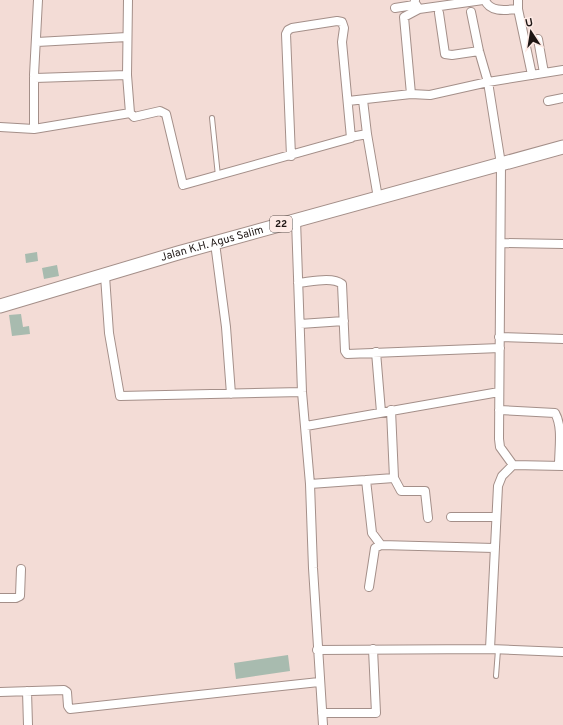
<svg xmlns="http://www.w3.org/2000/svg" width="563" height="725" font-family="Overpass,sans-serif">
<rect width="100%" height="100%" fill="#f3dcd6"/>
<path fill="#a8bbaf" d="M37,252L38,261L26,263L25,254Z
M57,265L59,276L44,279L42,268Z
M21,314L23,327L29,326L30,334L12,336L9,315Z
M288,655L290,671L236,679L234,663Z"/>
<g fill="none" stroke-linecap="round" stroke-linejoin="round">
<defs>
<path id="service" d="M212,118L218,176
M496,676L498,650"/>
<path id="minor" d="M38,0L34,75L35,78L127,75
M128,0L127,75L130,113L134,117L160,111L166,114L183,185L351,138L342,42L344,28L342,22L337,21L292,28L288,30L286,34L291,156
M485,0C490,13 507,10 518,9
M518,0V9L532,75
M415,3L419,9L483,0
M395,8L414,5L415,0
M471,12L479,51L488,82L501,164L499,439L500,447L513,465L502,476L498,486L490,649
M439,13L445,54L452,55L479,51
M538,39L544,73
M37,42L127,37
M411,94L404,17L419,9
M363,100L367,134
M348,101L411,94L430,95L488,82L563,70
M548,101L563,98
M0,127L34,129L130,113
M34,129V77
M351,137L367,134L378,198
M296,220L302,392L310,484L313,568L323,725
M215,243L226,327L231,394
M501,243L563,244
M105,276L109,333L120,396L302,392
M298,283C310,282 332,276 342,284L345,351L347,354L500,348
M300,324L344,321
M499,337L563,339
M376,352L381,412
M499,410L555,413C563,427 559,448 559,466
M306,426L499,392
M513,465L563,466
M394,478L401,491H425L428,518
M366,480L372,533L381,545L494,548
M310,484L394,478L391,410
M451,517H496
M369,587L375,548L381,545
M0,598H16L20,596L21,569
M317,650L490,649L563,652
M27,691L28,725
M0,692L64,690L67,692L68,706L70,709L319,682
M322,713H376L373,649"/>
<g id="trunk">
<path id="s1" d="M0,306L178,253L563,147"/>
</g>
</defs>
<use href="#service" stroke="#a48f89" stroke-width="6"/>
<use href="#minor" stroke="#a48f89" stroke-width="10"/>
<use href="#trunk" stroke="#a48f89" stroke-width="15"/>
<use href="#service" stroke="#fff" stroke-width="4"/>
<use href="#minor" stroke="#fff" stroke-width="8"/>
<use href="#trunk" stroke="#fff" stroke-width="13"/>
</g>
<g text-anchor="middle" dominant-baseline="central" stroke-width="3.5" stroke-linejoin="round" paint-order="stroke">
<rect fill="#fdeae5" stroke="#615653" stroke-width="1" x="270" y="216" width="22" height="16" rx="3"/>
<g font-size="10" font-weight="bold" fill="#1e1614">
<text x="281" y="224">22</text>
</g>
<g font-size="11" fill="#1e1614" stroke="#fdeae5">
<text stroke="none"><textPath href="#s1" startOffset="221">Jalan K.H. Agus Salim</textPath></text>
</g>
</g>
<g transform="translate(531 32) rotate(348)" stroke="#fdeae5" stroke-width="3" paint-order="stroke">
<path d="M0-3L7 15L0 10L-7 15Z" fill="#1e1614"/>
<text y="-6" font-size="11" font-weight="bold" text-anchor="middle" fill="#1e1614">U</text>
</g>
</svg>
